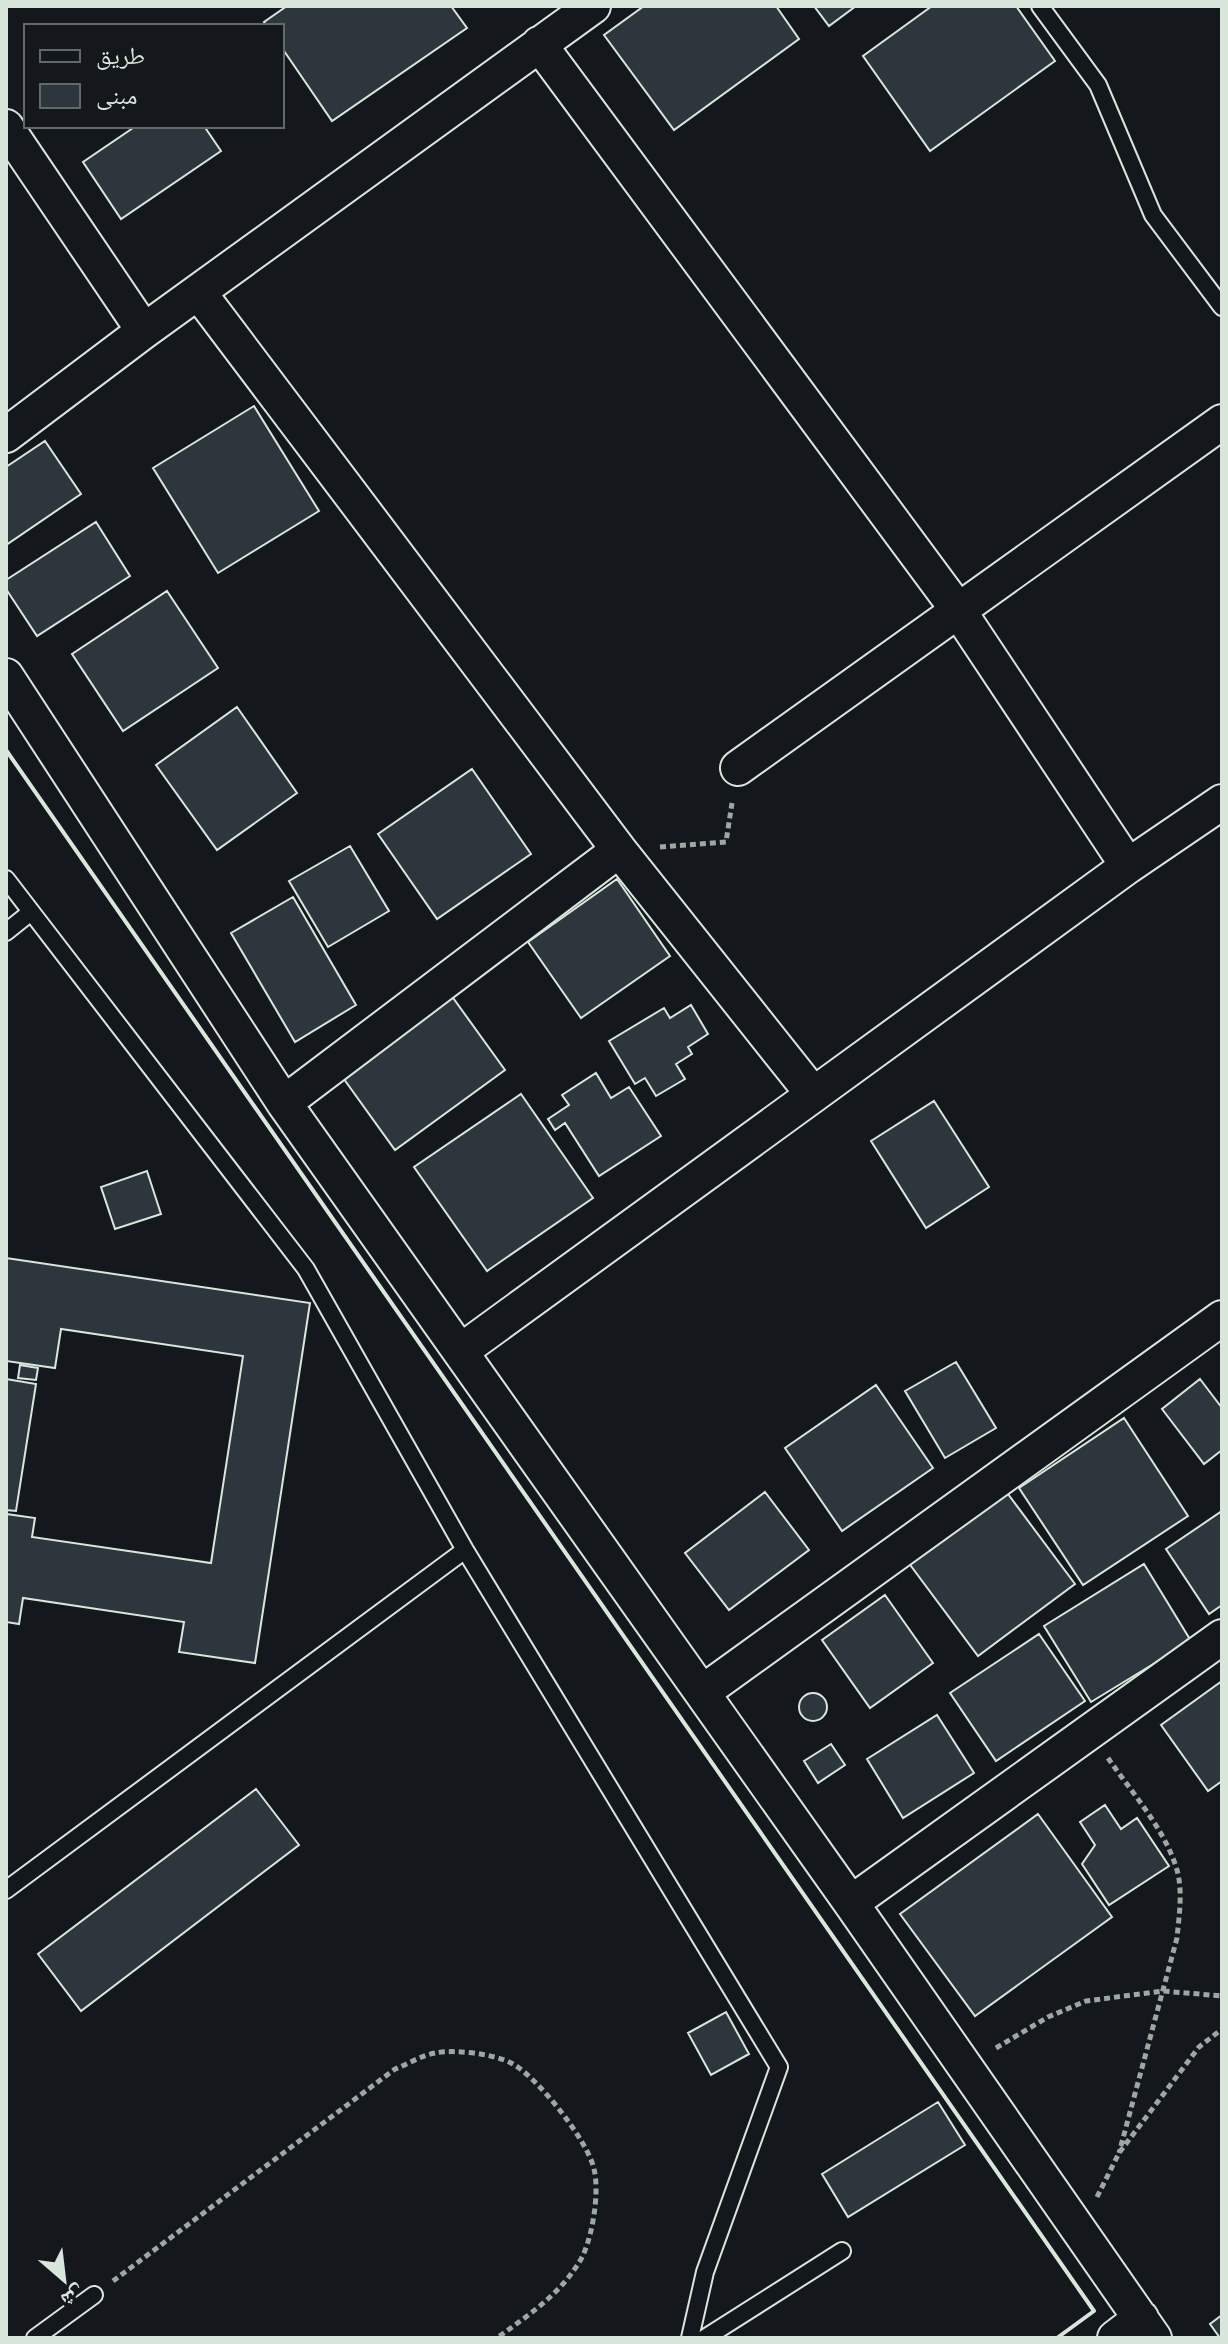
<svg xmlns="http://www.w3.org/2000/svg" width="1228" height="2344" font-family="Barlow,'Noto Naskh Arabic',sans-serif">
<rect width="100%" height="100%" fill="#14181c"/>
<path fill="#2c363c" stroke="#d8e6dc" stroke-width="2" d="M287,6H451L467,28L332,121L282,48V26H267L264,22Z
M644,6H776L799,39L674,130L604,35Z
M814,6H856L829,26Z
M932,6H1016L1055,61L930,151L863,56Z
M136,126H204L221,151L121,219L83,162Z
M254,406L319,511L218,573L153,468Z
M45,441L81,494L6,545V467Z
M96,522L130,576L37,636L6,589V580Z
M167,591L218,668L123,731L72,654Z
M237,707L297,793L217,850L156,765Z
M472,769L531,854L437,919L378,834Z
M350,846L389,911L328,947L289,881Z
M617,879L670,956L581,1018L528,942Z
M293,897L356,1005L295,1042L231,933Z
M451,995L505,1070L395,1150L341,1075Z
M691,1005L708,1034L688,1047L692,1054L676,1064L685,1079L656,1096L645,1078L635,1084L609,1041L664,1008L670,1018Z
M596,1073L611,1098L629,1087L661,1136L599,1176L565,1123L555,1130L548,1119L569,1105L562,1095Z
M521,1094L593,1198L487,1271L414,1167Z
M934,1101L989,1187L926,1228L871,1141Z
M147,1171L161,1214L115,1229L101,1187Z
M6,1258L310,1303L255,1663L179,1652L184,1622L23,1598L19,1624L6,1622V1514L35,1518L32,1537L211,1563L243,1356L61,1329L55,1368L6,1361Z
M956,1362L996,1428L945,1458L905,1391Z
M20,1365L38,1368L36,1380L18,1378Z
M6,1379L36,1384L16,1511L6,1510Z
M1200,1379L1222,1408V1450L1204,1464L1162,1409Z
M876,1385L933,1468L842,1531L785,1448Z
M1124,1418L1188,1516L1083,1585L1019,1488Z
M1005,1490L1075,1584L978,1656L908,1562Z
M765,1492L809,1550L729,1610L685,1553Z
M1222,1511V1605L1209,1614L1166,1549Z
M1144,1564L1191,1641L1091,1702L1044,1626Z
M885,1595L933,1663L870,1708L822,1640Z
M1039,1634L1085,1701L996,1761L950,1693Z
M1222,1681V1781L1208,1791L1161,1725Z
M799 1707a14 14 0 1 1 28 0a14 14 0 1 1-28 0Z
M937,1715L974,1773L903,1818L867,1759Z
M831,1744L845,1765L818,1783L804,1761Z
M256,1789L299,1845L81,2011L38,1954Z
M1105,1805L1121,1829L1137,1818L1169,1866L1109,1905L1082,1864L1095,1845L1080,1822Z
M1038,1814L1112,1917L975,2016L900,1914Z
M726,2012L749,2054L711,2075L688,2033Z
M938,2102L965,2145L848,2217L822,2174Z
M1222,2315V2338H1220L1210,2324Z"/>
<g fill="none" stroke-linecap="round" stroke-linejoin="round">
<defs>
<path id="lane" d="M1040,6L1098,85L1153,215L1222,307
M6,879L306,1269L465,1550L779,2067L705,2272L690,2338
M6,932L31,912
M6,1890L465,1550
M35,2338L94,2295
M705,2338L842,2251"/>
<path id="street" d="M539,44L958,610L1128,866
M6,127L144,331
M199,293L619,850L813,1094
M6,435L144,331L593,6
M6,676L284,1103L851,1903L1154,2338
M738,768L1222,422
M284,1103L619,850
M461,1351L1128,866L1222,802
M703,1692L1222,1318
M851,1903L1222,1637
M1115,2338L1141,2318"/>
</defs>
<use href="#lane" stroke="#d8e6dc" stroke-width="20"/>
<use href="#street" stroke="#d8e6dc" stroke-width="38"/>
<path stroke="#9da8a2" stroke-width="5" stroke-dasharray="6 4" stroke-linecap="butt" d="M660,847L726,842L732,803
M1108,1758C1132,1793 1165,1829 1177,1870C1183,1891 1179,1917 1177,1938L1119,2153
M996,2048L1048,2017L1086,2001L1163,1991L1222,1996
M1097,2197L1119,2153L1199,2047L1222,2029
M113,2281L395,2069C408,2064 422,2055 435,2053C454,2049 496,2054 513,2064C538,2078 588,2141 594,2169C600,2193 592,2244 578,2264C558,2296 527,2316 497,2338"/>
<use href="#lane" stroke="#14181c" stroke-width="16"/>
<use href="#street" stroke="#14181c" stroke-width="34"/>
<path stroke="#d8e6dc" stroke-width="4" d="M6,750L1094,2311L1057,2338"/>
</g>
<rect width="1228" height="2344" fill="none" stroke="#d8e6dc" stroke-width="16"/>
<rect x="24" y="24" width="260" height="104" fill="#14181c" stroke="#626a69" stroke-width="2"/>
<rect x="40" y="50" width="40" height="12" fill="#14181c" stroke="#626a69" stroke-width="2"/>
<text x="96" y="64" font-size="24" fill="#d8e6dc">طريق</text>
<rect x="40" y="84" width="40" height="24" fill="#2c363c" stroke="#626a69" stroke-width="2"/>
<text x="96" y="104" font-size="24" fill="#d8e6dc">مبنى</text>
<g transform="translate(64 2280) rotate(152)" stroke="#14181c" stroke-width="6" paint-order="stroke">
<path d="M0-6L14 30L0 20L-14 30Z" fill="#d8e6dc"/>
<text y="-12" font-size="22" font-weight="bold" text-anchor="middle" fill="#d8e6dc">ش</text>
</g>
</svg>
